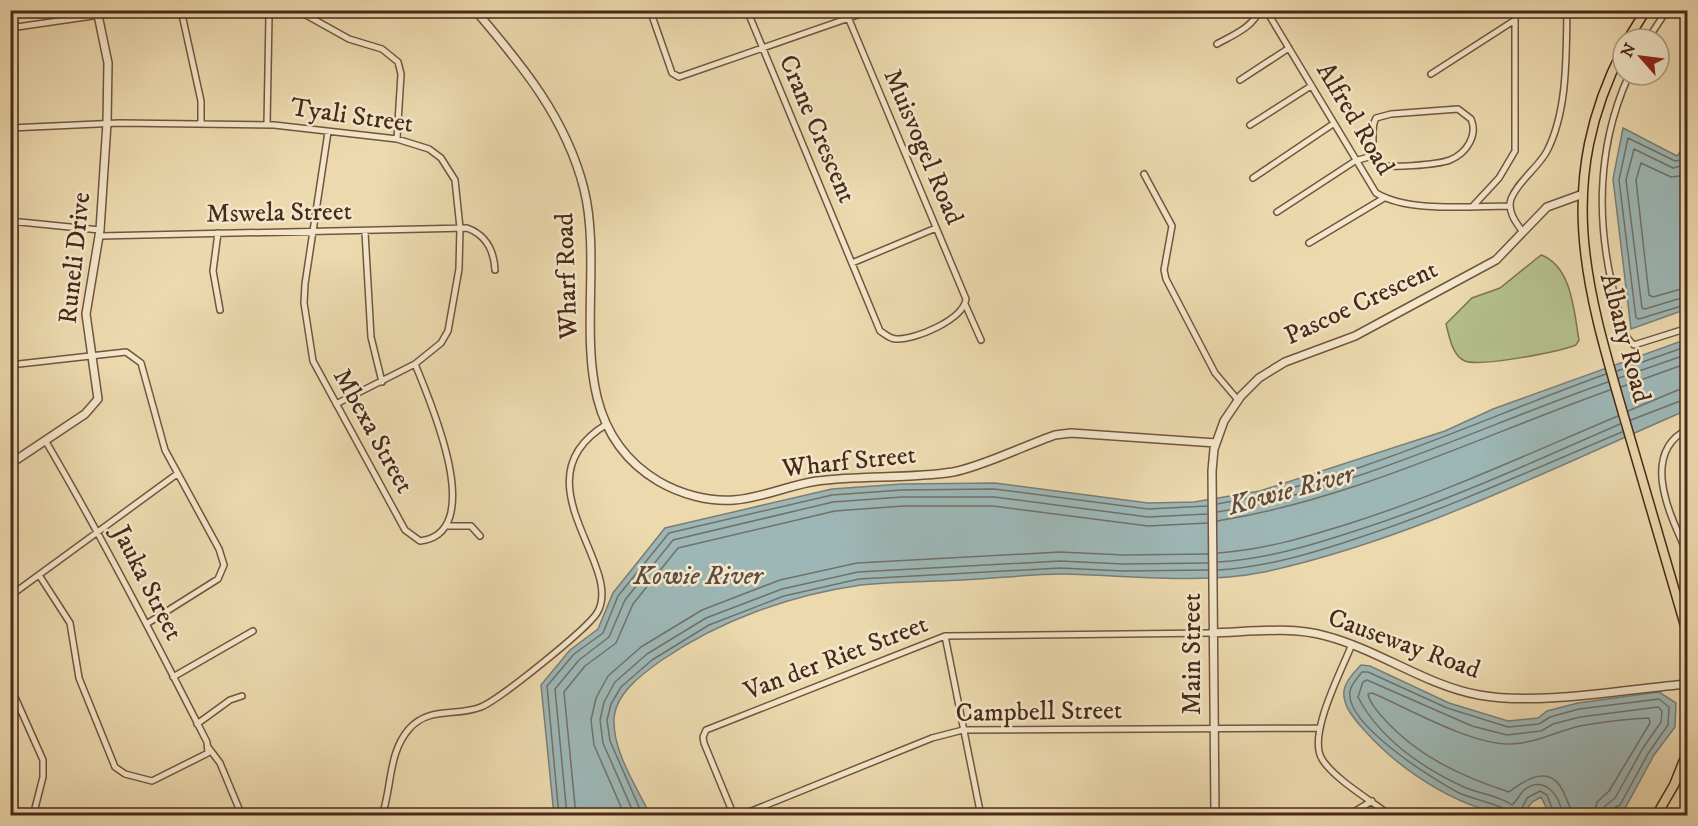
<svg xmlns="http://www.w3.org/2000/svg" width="1698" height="826" font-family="'IM FELL DW Pica',serif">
<rect width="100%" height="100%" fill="#ecd9ae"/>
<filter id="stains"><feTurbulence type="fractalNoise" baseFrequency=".00333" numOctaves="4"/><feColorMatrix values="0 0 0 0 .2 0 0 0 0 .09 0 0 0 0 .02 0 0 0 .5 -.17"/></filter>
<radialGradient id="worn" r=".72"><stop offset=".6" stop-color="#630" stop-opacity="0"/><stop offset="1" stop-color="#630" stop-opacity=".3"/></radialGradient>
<path fill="#b4c08d" stroke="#7e7453" stroke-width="1.5" d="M1541,255C1572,266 1574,312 1579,340L1576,345C1558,352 1481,367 1465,361C1452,356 1449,335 1446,324L1472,298L1500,288Z"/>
<path fill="#9db7b6" stroke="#7b7e77" stroke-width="1.5" d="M1623,128L1677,156L1688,143L1687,309L1631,329L1613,179Z
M1687,339V410C1550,469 1411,540 1264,572C1201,585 1126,575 1062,574C1029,574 995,579 962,580C928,582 895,581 861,585C791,595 720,620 662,660C642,674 613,695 614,722C614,754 637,787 650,815H554L541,685L570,650L598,629L613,593L665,528L832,489L902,484L995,483L1148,503L1194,502L1260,491L1445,431L1493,409Z
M1361,665L1370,666L1449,703L1508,721L1538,718L1547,711L1578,703L1659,692L1676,703L1675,727L1654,755L1624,810L1608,815H1550L1541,797L1532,802L1523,815C1467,816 1401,771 1365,731C1356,721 1342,706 1344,691C1345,682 1354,672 1361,665Z"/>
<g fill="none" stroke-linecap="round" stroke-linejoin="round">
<path stroke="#737068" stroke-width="1.5" d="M1688,152L1681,160L1675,161L1628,138L1619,180L1636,318L1639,319L1688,304
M1688,164L1673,168L1634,149L1626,180L1642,308L1645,309L1688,296
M1688,175L1671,177L1641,163L1636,180L1649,295L1653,297L1688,287
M1617,371L1688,346
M1619,378L1688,354
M1621,387L1688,363
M1628,411L1678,390L1688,389
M1631,420L1688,398
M1217,504C1352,482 1478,420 1606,374
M1217,512C1353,490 1479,427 1608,382
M1217,521C1354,499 1481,436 1610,390
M1218,553C1264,550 1306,537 1351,523C1442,494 1530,453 1618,416
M1218,562C1266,559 1309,546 1355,531C1446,502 1533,462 1620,424
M1218,570C1266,567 1310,554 1355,539C1447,509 1534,469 1622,432
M559,816L547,686L574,654L603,633L618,596L669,533L832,495L902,490L994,489L1148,509L1207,506
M567,816L555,689L579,660L609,637L625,600L673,540L833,502L902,497H994L1148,517L1207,514
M576,816L564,692L585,666L616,643L633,604L678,548L835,511L903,506H993L1148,526L1208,523
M625,816L594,745L591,720L596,698L608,676L641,647L702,610L780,580L857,563L1060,552L1124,555L1208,554
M635,816L603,743L600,720L604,702L615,682L647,654L706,618L782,589L858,572L1060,561L1123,564L1208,563
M643,816L610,741L607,720L611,704L621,687L652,660L709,625L784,596L859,579L1060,568L1123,571L1208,570
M1506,816L1503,808C1489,802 1473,799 1459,793C1434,780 1344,724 1350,691C1351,685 1358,677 1362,672H1368L1447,708L1508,727L1539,724L1550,717L1579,709L1659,699L1669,707L1668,725L1649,752L1620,805L1612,809L1610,816
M1518,816L1527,798L1540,791L1547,795L1555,816
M1562,816C1561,795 1544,775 1524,790C1519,795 1517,801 1512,805C1498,795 1479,794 1464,787C1422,768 1379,738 1358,697L1363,682L1367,680L1472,726L1507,735L1541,731L1553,724L1580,717L1658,707L1662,711L1661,722L1643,748L1615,798L1604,807L1603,816
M1572,816C1571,807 1567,801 1564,793C1551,764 1527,778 1509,792C1463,777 1419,757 1386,721C1379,713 1370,704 1368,694L1372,693C1408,708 1471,745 1510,744C1538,743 1554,732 1580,726C1602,722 1627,719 1649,718L1650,723L1609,791L1597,802L1594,816"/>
<defs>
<path id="minor" d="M181,10L201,101V124
M252,10L269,16
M297,10L349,39L382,49L398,62L401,74L397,139
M650,10L672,73L679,77L872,10
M747,10L880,331C885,334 890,339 896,339C915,340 963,320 966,299L845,10
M1266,10L1376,193C1409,213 1472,206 1510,206
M1329,10L1395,14L1468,12
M10,28L134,10
M1648,39L1667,10
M1217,44C1231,36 1254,27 1259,10
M1431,74L1515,20
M1629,75C1595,150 1596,231 1618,308C1621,320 1624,338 1634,345L1688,328
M1240,80L1289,48
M1458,109L1471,119C1478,135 1467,153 1450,160C1440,164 1384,170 1376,163C1370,156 1373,149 1373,141C1373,132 1372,125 1376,118L1391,114Z
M267,124L269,16
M1250,125L1311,86
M10,128L119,123L274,125L397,139L429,149L441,158L455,180L460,228L459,269L448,331L441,343L415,364L336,404
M328,132L305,284L304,303L313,361L405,530L420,541C489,533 429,399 415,364
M1144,174L1172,226L1164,270L1166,279L1215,373L1238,400
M1253,178L1333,124
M1473,206L1499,178L1515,151V10
M1277,212L1355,161L1372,156
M10,221L100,230
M365,232L371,337L382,382
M1523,232C1516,223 1507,211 1511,199C1518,181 1538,168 1547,151C1568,110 1566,55 1567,10
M218,233L213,271L220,310
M99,236L467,228C486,235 494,250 495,270
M1309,243L1384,198
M852,263L936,228
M965,304L981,340
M10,365L126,352L141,363L165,450L219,549L224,565L218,579L148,623
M12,365L15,221
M1688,429C1638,454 1672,519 1688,555
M446,526H471L480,536
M39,575L70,623L79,678L115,767L125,774L152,781L208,753L207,742C155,640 103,539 45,440
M10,596L177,474
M1678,604L1688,600
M945,636L981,816
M1352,644C1342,670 1307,735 1322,759C1334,779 1372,801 1391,816
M173,677L253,631
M10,686L43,760V777L33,816
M197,724L230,700L242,696
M208,747L220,763L242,816
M382,816C392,787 388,753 409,729C429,706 456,717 481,707C500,699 586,630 597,613C626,566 514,480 607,424
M734,816L704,743L703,737L706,730L945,636L1212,633
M739,816L932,738L963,730L1320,728
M1347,816L1372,801"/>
<path id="tertiary" d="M475,10C522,65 566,118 584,189C608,286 553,418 658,481C680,494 709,502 734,500C762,498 789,485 817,481C862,475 908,479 953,472C981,467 1026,445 1055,435L1071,433L1216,443
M10,464L85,414L98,399L86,314L100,230L107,123L108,63L97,10
M1212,633C1249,632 1290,626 1326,636C1379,650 1425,685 1479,695C1538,706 1626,689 1688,684
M1215,816L1212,471L1214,449L1224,421L1241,396L1259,378L1285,362L1355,336L1496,260L1547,207L1583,194"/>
<path id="primary" d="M1628,39L1646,10
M1623,49C1553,186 1587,290 1627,427C1647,497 1668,566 1688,636
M1656,816L1674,785L1688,750"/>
</defs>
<use href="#minor" stroke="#72553e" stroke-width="8"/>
<use href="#tertiary" stroke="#72553e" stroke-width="10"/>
<use href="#primary" stroke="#492919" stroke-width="11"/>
<use href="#minor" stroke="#f3e6ca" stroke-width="5"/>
<use href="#tertiary" stroke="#f3e6ca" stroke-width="7"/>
<use href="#primary" stroke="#ecd9ae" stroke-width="8"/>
</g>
<g text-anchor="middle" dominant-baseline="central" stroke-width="5" stroke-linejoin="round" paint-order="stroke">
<g font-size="26" fill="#492919" stroke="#f3e6ca">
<text transform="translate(352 116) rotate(8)">Tyali Street</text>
<text transform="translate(1355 119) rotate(59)">Alfred Road</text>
<text transform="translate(817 129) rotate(67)">Crane Crescent</text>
<text transform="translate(923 147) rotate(67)">Muisvogel Road</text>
<text transform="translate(279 213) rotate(-1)">Mswela Street</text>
<text transform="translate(75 258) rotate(-84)">Runeli Drive</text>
<text transform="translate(567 276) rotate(-92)">Wharf Road</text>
<text transform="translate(1361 303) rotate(-25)">Pascoe Crescent</text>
<text transform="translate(1625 338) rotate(75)">Albany Road</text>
<text transform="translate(373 431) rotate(61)">Mbexa Street</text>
<text transform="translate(849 462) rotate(-6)">Wharf Street</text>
<text transform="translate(147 583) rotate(63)">Jauka Street</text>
<text transform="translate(1404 644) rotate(20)">Causeway Road</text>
<text transform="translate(1192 654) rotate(-90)">Main Street</text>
<text transform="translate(836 658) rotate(-21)">Van der Riet Street</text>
<text transform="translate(1039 712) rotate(-1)">Campbell Street</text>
</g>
<g font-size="27" font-style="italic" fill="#5e4c40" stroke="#f3e6ca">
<text transform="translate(1291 490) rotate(-15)">Kowie River</text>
<text x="698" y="576">Kowie River</text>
</g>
</g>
<rect width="1698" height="826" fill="none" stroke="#ecd9ae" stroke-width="36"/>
<rect x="12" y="12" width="1674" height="802" fill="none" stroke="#492919" stroke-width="3"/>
<rect x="18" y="18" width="1662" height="790" fill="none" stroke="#492919" stroke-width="1.5"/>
<g transform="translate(1641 57) rotate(298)"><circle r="28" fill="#f3e6ca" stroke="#af9a83" stroke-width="1.5"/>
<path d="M0-4.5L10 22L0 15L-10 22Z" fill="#8f2418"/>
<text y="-9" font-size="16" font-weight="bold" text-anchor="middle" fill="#492919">N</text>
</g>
<rect width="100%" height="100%" filter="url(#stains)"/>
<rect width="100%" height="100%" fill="url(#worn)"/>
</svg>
